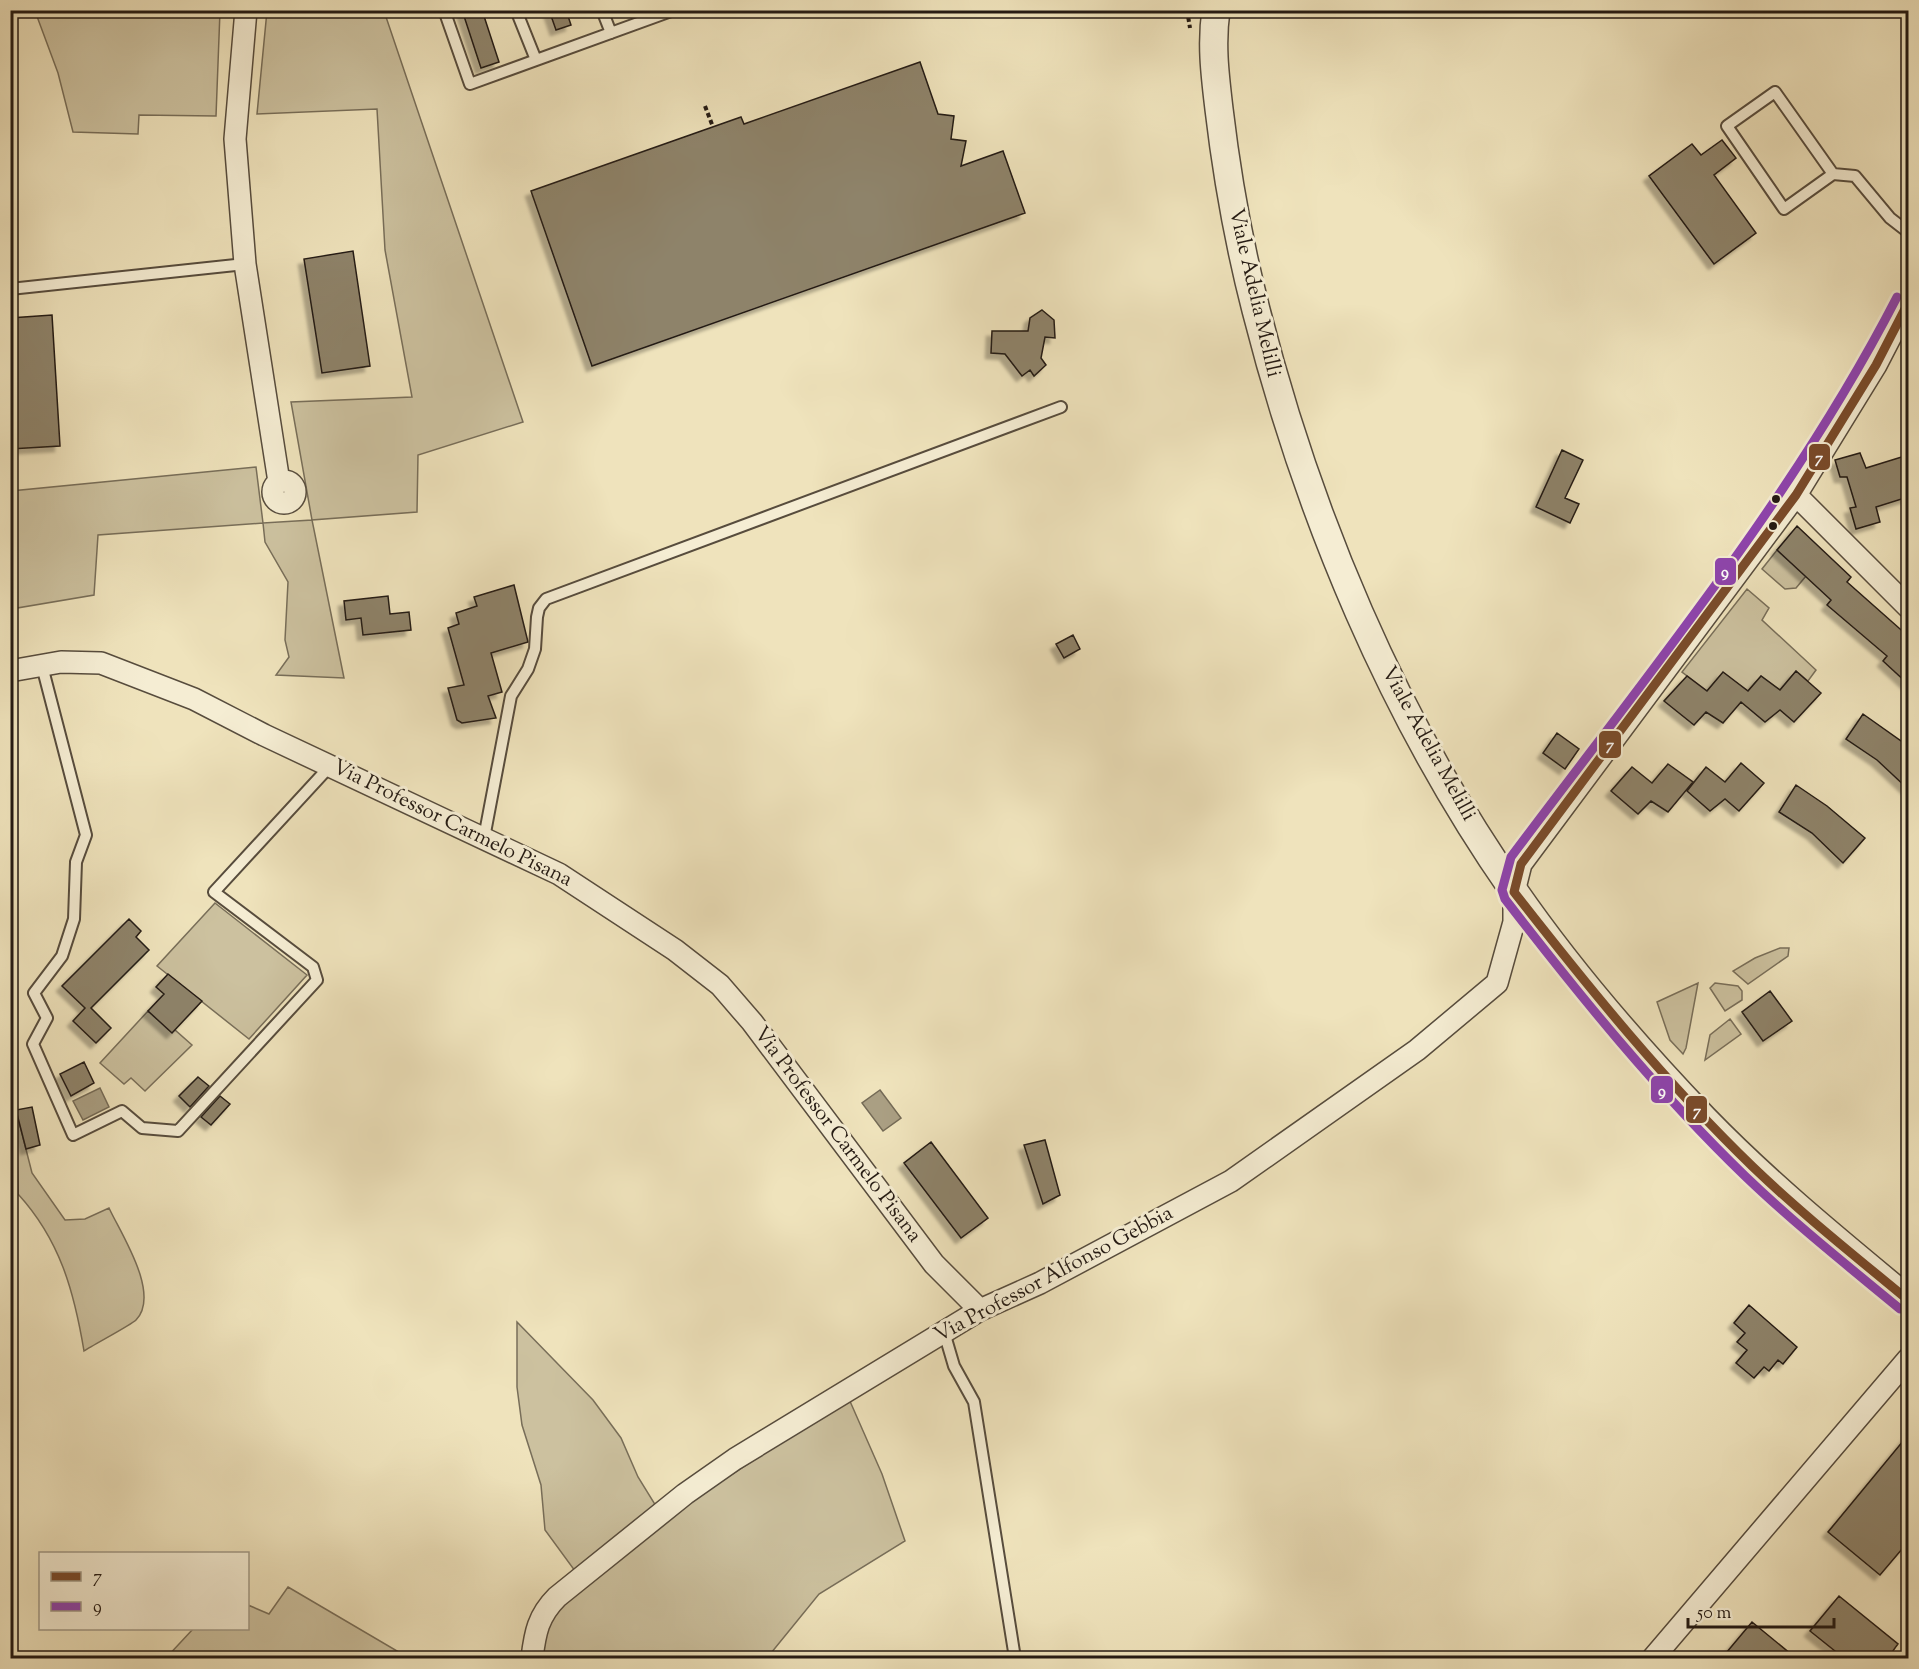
<svg xmlns="http://www.w3.org/2000/svg" width="1919" height="1669" font-family="'Sorts Mill Goudy',serif">
<defs>
<filter id="shadow"><feDropShadow dx="-5.5" dy="5.5" stdDeviation="1.5" flood-color="#0004"/></filter>
</defs>
<rect width="100%" height="100%" fill="#efe3bc"/>
<filter id="stains"><feTurbulence type="fractalNoise" baseFrequency=".00333" numOctaves="4"/><feColorMatrix values="0 0 0 0 .2 0 0 0 0 .09 0 0 0 0 .02 0 0 0 .5 -.17"/></filter>
<radialGradient id="worn" r=".72"><stop offset=".6" stop-color="#630" stop-opacity="0"/><stop offset="1" stop-color="#630" stop-opacity=".3"/></radialGradient>
<path fill="#ccc19f" stroke="#786e59" stroke-width="1.5" d="M35,11H220L216,116L139,115L138,134L73,132L58,73Z
M267,11H384L523,422L418,455L417,512L312,520L344,678L276,675L289,657L285,640L288,582L265,542L263,523L98,535L94,595L11,609V491L256,467L263,523L312,520L291,402L412,397L385,250L377,109L257,114Z
M1777,550L1806,576L1796,588L1785,589L1762,569Z
M1747,589L1769,608L1762,620L1816,670L1808,681L1796,671L1780,690L1761,676L1748,691L1723,673L1707,691L1682,672Z
M215,903L307,975L249,1039L157,966Z
M1780,948H1789L1788,956L1748,984L1733,971L1755,958Z
M1698,983L1686,1048L1683,1054L1670,1040L1657,1002Z
M1715,983L1738,986L1742,991V1000L1725,1011L1710,988Z
M148,1011L172,1032L175,1030L192,1045L145,1091L131,1078L124,1084L100,1063Z
M1730,1019L1741,1034L1705,1060L1710,1035Z
M16,1110L32,1173L65,1220L85,1219L109,1208C121,1234 161,1294 136,1320C131,1325 93,1345 84,1351C74,1291 60,1240 18,1194Z
M517,1322L593,1400L621,1438L638,1477L656,1506L575,1571L545,1530L541,1485L522,1425L517,1387Z
M849,1399L882,1474L905,1541L819,1594L767,1658H538L553,1610L706,1491Z
M288,1587L409,1658H166L193,1629L248,1628V1605L269,1614Z"/>
<path fill="#aa9f83" stroke="#746a56" stroke-width="1.5" d="M100,1088L109,1107L83,1120L73,1101Z
M880,1090L901,1118L883,1131L862,1103Z"/>
<path fill="#8e836b" stroke="#241a13" stroke-width="1.5" filter="url(#shadow)" d="M462,10H482L499,62L481,68Z
M549,10H566L571,25L556,30Z
M920,62L938,114L954,116L951,139L966,141L961,166L1003,151L1025,213L592,366L531,191L741,117L744,124Z
M1722,140L1736,158L1714,175L1756,233L1714,264L1649,176L1692,144L1701,155Z
M353,251L370,366L322,373L304,259Z
M1042,310L1054,320L1055,338L1045,337L1041,358L1046,365L1034,376L1030,370L1022,376L1005,354L991,353L992,331H1028L1030,318Z
M52,315L60,446L10,449V318Z
M1562,450L1583,460L1565,498L1579,504L1570,523L1536,507Z
M1860,453L1866,468L1908,455V497L1876,507L1880,522L1856,529L1850,508L1856,507L1847,477H1840L1835,460Z
M1797,526L1851,577L1847,582L1908,636V684L1883,661L1887,656L1827,605L1831,600L1777,550Z
M514,585L528,642L491,653L502,692L488,696L496,718L462,723L457,720L448,688L464,685L448,628L459,624L456,613L477,606L474,597Z
M388,596L390,614L409,612L411,630L363,635L361,618L346,620L344,601Z
M1073,635L1080,649L1064,658L1056,644Z
M1796,671L1821,693L1794,722L1780,710L1765,722L1741,702L1723,723L1706,712L1694,725L1664,701L1687,676L1707,691L1723,672L1748,691L1761,676L1780,690Z
M1863,714L1908,746V789L1877,760L1846,739Z
M1557,733L1579,749L1565,769L1543,753Z
M1741,763L1764,783L1739,811L1725,799L1710,811L1687,791L1706,767L1725,782Z
M1668,764L1693,782L1668,812L1651,801L1638,814L1611,791L1632,767L1652,783Z
M1796,785L1827,806L1865,838L1843,863L1812,833L1779,812Z
M129,919L141,931L136,937L149,950L91,1008L111,1028L96,1043L73,1021L85,1008L62,986Z
M168,974L202,1001L172,1033L148,1011L164,994L156,987Z
M1770,991L1792,1021L1763,1041L1742,1012Z
M84,1062L94,1083L71,1096L60,1074Z
M198,1077L209,1086L190,1107L179,1096Z
M220,1096L230,1104L211,1125L201,1117Z
M32,1107L40,1145L26,1149L16,1110Z
M1045,1140L1060,1195L1043,1204L1024,1145Z
M931,1142L988,1218L961,1238L904,1163Z
M1749,1305L1797,1347L1783,1364L1778,1360L1769,1371L1764,1367L1754,1378L1736,1363L1747,1350L1737,1342L1745,1333L1734,1323Z
M1908,1435V1542L1880,1575L1828,1532Z
M1839,1596L1898,1644L1887,1659H1845L1810,1631Z
M1752,1622L1797,1659H1721Z"/>
<g fill="none" stroke-linecap="round" stroke-linejoin="round">
<defs>
<path id="service" d="M444,10L470,84L674,10
M516,10L536,60
M602,10L611,33
M1775,92L1833,174L1784,209L1727,126Z
M1833,174L1855,176L1890,218L1908,232
M10,289L245,264
M42,666L86,835L76,862L74,919L62,956L34,993L47,1018L33,1044L73,1135L122,1111L142,1128L178,1131L317,980L313,967L214,892L331,765
M484,838L511,696L528,669L535,649L537,617L539,608L546,599L1061,407
M944,1332L954,1366L974,1402L1015,1658"/>
<path id="minor" d="M246,10L235,139L245,264L279,482
M273 492a11 11 0 1 1 22 0a11 11 0 1 1-22 0Z
M1796,495L1908,607
M10,671L61,662L101,663L194,699L264,735L559,874L675,950L720,985L752,1022L934,1264L980,1310
M532,1658C535,1633 538,1616 557,1597L685,1494L735,1459L980,1310L1040,1283L1231,1181L1417,1050L1497,983L1514,922V892L1521,864L1796,495L1876,365L1908,303
M1653,1658L1908,1359"/>
<path id="tertiary" d="M1216,10C1211,44 1215,75 1219,109C1227,177 1239,244 1256,310C1308,515 1393,718 1514,891C1570,972 1636,1048 1704,1119C1768,1185 1838,1242 1908,1300"/>
</defs>
<use href="#service" stroke="#574c3d" stroke-width="14"/>
<use href="#minor" stroke="#574c3d" stroke-width="24"/>
<use href="#tertiary" stroke="#574c3d" stroke-width="30"/>
<path stroke="#241a13" stroke-width="4" stroke-dasharray="4.5 3" stroke-linecap="butt" d="M1187,10L1190,28
M705,106L713,127"/>
<use href="#service" stroke="#f5edd3" stroke-width="10"/>
<use href="#minor" stroke="#f5edd3" stroke-width="21"/>
<use href="#tertiary" stroke="#f5edd3" stroke-width="27"/>
<defs>
<path id="bus-1" d="M1514,892L1521,864L1796,495L1876,365L1908,303
M1514,892C1589,988 1665,1082 1753,1167C1802,1214 1855,1256 1908,1300"/>
<path id="bus-2" d="M1897,297C1793,499 1647,675 1511,857L1502,890L1505,899C1580,996 1657,1091 1745,1176C1795,1224 1848,1266 1900,1309"/>
</defs>
<use href="#bus-1" stroke="#f5edd3" stroke-width="14"/>
<use href="#bus-2" stroke="#f5edd3" stroke-width="14"/>
<use href="#bus-1" stroke="#7a4b2a" stroke-width="9"/>
<use href="#bus-2" stroke="#8e44ad" stroke-width="9"/>
</g>
<g fill="#241a13" stroke="#f5edd3" stroke-width="2">
<circle cx="1776" cy="499" r="5"/>
<circle cx="1773" cy="526" r="5"/>
</g>
<g text-anchor="middle" dominant-baseline="central" stroke-width="6" stroke-linejoin="round" paint-order="stroke">
<g font-size="21" fill="#241a13" stroke="#f5edd3">
<text transform="translate(1254 293) rotate(77)">Viale Adelia Melilli</text>
<text transform="translate(1428 744) rotate(61)">Viale Adelia Melilli</text>
<text transform="translate(452 824) rotate(26)">Via Professor Carmelo Pisana</text>
<text transform="translate(837 1135) rotate(53)">Via Professor Carmelo Pisana</text>
<text transform="translate(1054 1275) rotate(-28)">Via Professor Alfonso Gebbia</text>
</g>
</g>
<g stroke="#f5edd3" stroke-width="2">
<rect x="1808" y="443" width="23" height="28" rx="6" fill="#7a4b2a"/>
<rect x="1714" y="557" width="23" height="29" rx="6" fill="#8e44ad"/>
<rect x="1598" y="730" width="24" height="29" rx="6" fill="#7a4b2a"/>
<rect x="1650" y="1075" width="24" height="29" rx="6" fill="#8e44ad"/>
<rect x="1685" y="1095" width="23" height="29" rx="6" fill="#7a4b2a"/>
</g>
<g font-size="16" text-anchor="middle" font-weight="bold" fill="#fff">
<text x="1819" y="463">7</text>
<text x="1725" y="577">9</text>
<text x="1610" y="750">7</text>
<text x="1662" y="1096">9</text>
<text x="1697" y="1116">7</text>
</g>
<rect width="1919" height="1669" fill="none" stroke="#efe3bc" stroke-width="36"/>
<rect x="12" y="12" width="1895" height="1645" fill="none" stroke="#241a13" stroke-width="3"/>
<rect x="18" y="18" width="1883" height="1633" fill="none" stroke="#241a13" stroke-width="1.5"/>
<rect x="39" y="1552" width="210" height="78" fill="#f5edd3" stroke="#a19986" stroke-width="1.5"/>
<rect x="51" y="1572" width="30" height="9" fill="#7a4b2a" stroke="#a19986" stroke-width="1.5"/>
<text x="93" y="1582" font-size="18" fill="#241a13">7</text>
<rect x="51" y="1602" width="30" height="9" fill="#8e44ad" stroke="#a19986" stroke-width="1.5"/>
<text x="93" y="1612" font-size="18" fill="#241a13">9</text>
<path d="M1688 1618v9h146v-9" fill="none" stroke="#241a13" stroke-width="3"/>
<text x="1697" y="1618" font-size="18" fill="#241a13" stroke="#f5edd3" stroke-width="4.5" paint-order="stroke">50 m</text>
<rect width="100%" height="100%" filter="url(#stains)"/>
<rect width="100%" height="100%" fill="url(#worn)"/>
</svg>
